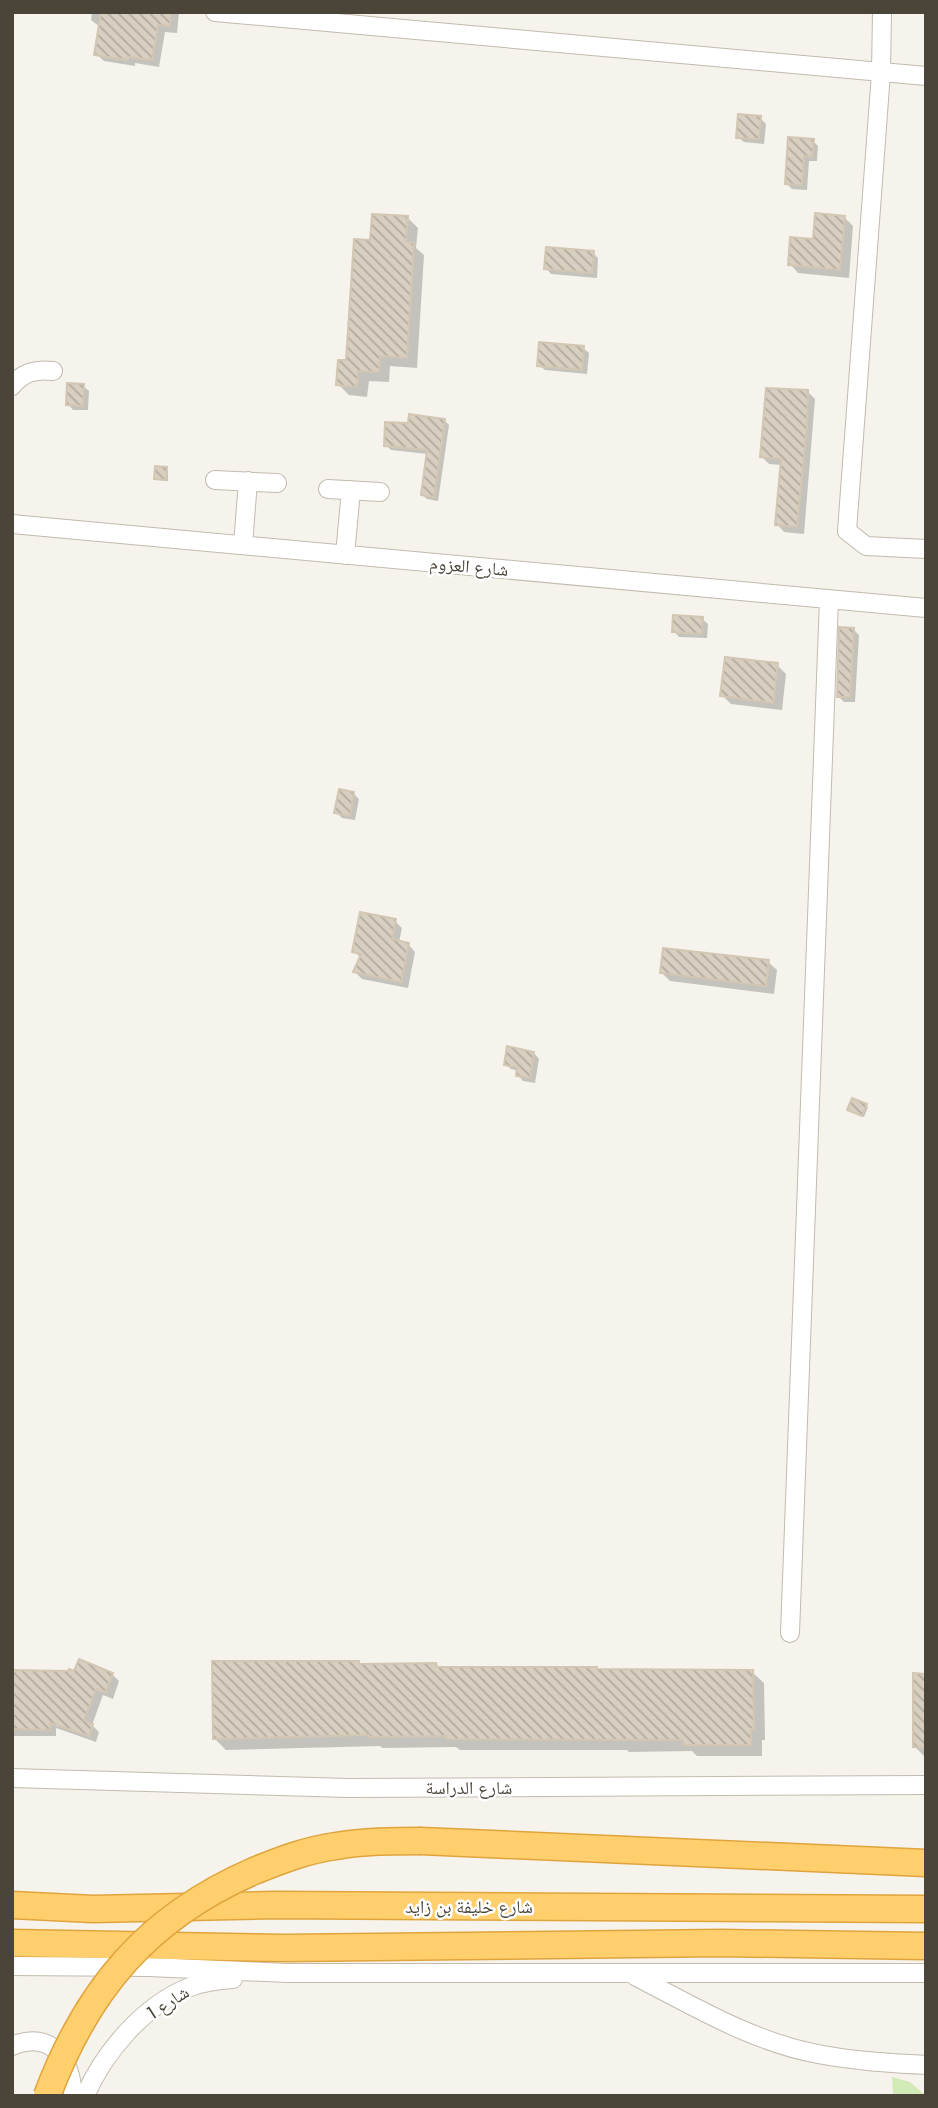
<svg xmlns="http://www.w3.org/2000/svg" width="938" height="2108" font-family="Poppins,'Noto Naskh Arabic',sans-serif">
<defs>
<pattern id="building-back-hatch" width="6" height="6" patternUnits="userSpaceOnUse" patternTransform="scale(1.75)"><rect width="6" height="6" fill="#d8cfc1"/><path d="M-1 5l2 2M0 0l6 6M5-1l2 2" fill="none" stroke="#b1aa9e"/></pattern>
</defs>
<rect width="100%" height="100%" fill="#f6f3ec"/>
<path fill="#d2eab5" d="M892,2077L910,2082L926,2096H893Z"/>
<path fill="#0003" d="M92,12H179L177,33L165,32L159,67L135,63V66L104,61L96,54L100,27L91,20Z
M760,118L766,124L764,144L744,142L738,137Z
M813,141L818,146L817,161H809L807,190L792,189L786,183Z
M407,217L418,228L416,248L424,255L417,368L390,366L389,382L369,381L367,397L349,395L338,384L348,362L372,242Z
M845,218L853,226L849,278L798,273L790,264L814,241Z
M593,253L598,258L597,278L551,274L546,268Z
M583,348L589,353L587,374L545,370L539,365Z
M83,386L89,391L88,410H73L68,404Z
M808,392L815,399L804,534L784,532L777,524L782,465L769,464L762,457Z
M444,420L449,425L438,501L427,499L422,495L428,454L391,450L386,445L410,425Z
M166,469L168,471V481L158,480L155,478Z
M702,619L708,624L707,638L679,637L674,631Z
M853,629L859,635L855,702H844L838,696Z
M777,665L786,674L782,710L731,704L722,695Z
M353,793L359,799L355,820L342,818L336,812Z
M395,921L402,928L399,942L408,944L415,952L408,988L362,979L355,972L361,958L354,951Z
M768,962L777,970L774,994L670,981L662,973Z
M534,1053L539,1059L535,1083L523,1081L518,1075L519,1071L511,1069L505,1064Z
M866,1105L868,1107L864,1117L849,1110Z
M358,1663L361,1666L436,1665L439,1669L752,1672L764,1683L765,1740H762V1756H697L692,1751L629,1752L627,1750H460L456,1747L382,1748L380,1746L226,1750L215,1739Z
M12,1672L112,1674L119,1681L113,1699L103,1695L92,1725L99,1732L96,1742L56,1728V1736H12Z
M926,1675V1758L915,1747Z"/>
<path fill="url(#building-back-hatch)" stroke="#d3c7b4" stroke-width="2" d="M101,12H171L170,26L158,25L152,60L128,57V60L94,55Z
M738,114L761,116L759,139L736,138Z
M788,137L814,139L812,157L804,156L802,185L785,184Z
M815,213L845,216L840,270L788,265L790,237L813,239Z
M372,214L408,216L406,242L414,243L407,358L380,356L379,372L358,371L357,387L336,385L338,360H346L354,239L370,240Z
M546,247L594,251L592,273L544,269Z
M539,342L584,346L582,370L537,366Z
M67,383L84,384L83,406L66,405Z
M766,388L808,390L807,424L797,527L775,525L781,459L760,457Z
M409,414L445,419L434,497L421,495L427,450L384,446L385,422L408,423Z
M155,466L167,467L166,480L154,479Z
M673,615L703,617L702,634L672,632Z
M839,627L854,628L850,697H837Z
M725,657L778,663L773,703L720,696Z
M339,789L354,792L350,816L334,813Z
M360,912L396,919L392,939L409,943L401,982L353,972L361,954L352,952Z
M663,948L769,960L766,986L660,973Z
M507,1046L534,1052L530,1078L516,1076L517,1067L504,1065Z
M852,1098L867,1104L862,1116L847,1110Z
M79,1659L113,1673L105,1693L96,1689L84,1720L93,1724L89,1736L50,1723V1730L12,1729V1670L68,1671L69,1669L74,1671Z
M212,1661H359V1664L436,1663L437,1667H597V1669L753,1670L754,1729H751V1745H683V1740L447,1739V1736L369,1737V1735L213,1739Z
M913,1673L926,1674V1748L913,1747Z"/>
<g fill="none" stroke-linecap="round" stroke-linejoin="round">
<defs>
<path id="minor" d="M215,12L926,76
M882,12L881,73L847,531L866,546L926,549
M12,386C23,372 36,369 53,371
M215,480L277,483
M328,489L380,492
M12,524L926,608
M243,545L248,481
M345,555L351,490
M790,1633L829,599
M12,1778L348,1788L926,1785
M12,1966L149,1967L288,1973H926
M635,1976C693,2006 753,2042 818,2054C853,2061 891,2063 926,2065
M12,2046C52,2029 71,2060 73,2096
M85,2096C104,2052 144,2005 190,1987C203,1982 218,1980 233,1979"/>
<path id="highway" d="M421,1841L926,1863
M12,1905L93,1909L276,1905L926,1909
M12,1943L285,1948L721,1943L926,1946"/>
</defs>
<use href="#minor" stroke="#c2bbae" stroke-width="20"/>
<use href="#highway" stroke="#e0a43c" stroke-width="29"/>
<use href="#minor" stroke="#fff" stroke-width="18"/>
<use href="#highway" stroke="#ffcf6e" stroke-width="26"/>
<defs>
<path id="highway-bridge" d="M47,2096C87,1989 148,1917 254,1871C281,1860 307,1850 336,1846C364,1841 393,1841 421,1841"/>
</defs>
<use href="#highway-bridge" stroke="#e0a43c" stroke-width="29" stroke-linecap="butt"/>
<use href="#highway-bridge" stroke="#ffcf6e" stroke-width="26"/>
</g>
<g text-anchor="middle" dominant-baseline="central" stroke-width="5" stroke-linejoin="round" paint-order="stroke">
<g font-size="18" fill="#4b4439" stroke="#fff">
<text transform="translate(469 566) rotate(5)">شارع العزوم</text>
<text x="469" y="1787">شارع الدراسة</text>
<text x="469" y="1906">شارع خليفة بن زايد</text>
<text transform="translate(168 2002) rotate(-33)">شارع 1</text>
</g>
</g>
<rect width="938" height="2108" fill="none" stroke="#4b4439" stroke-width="28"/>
</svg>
